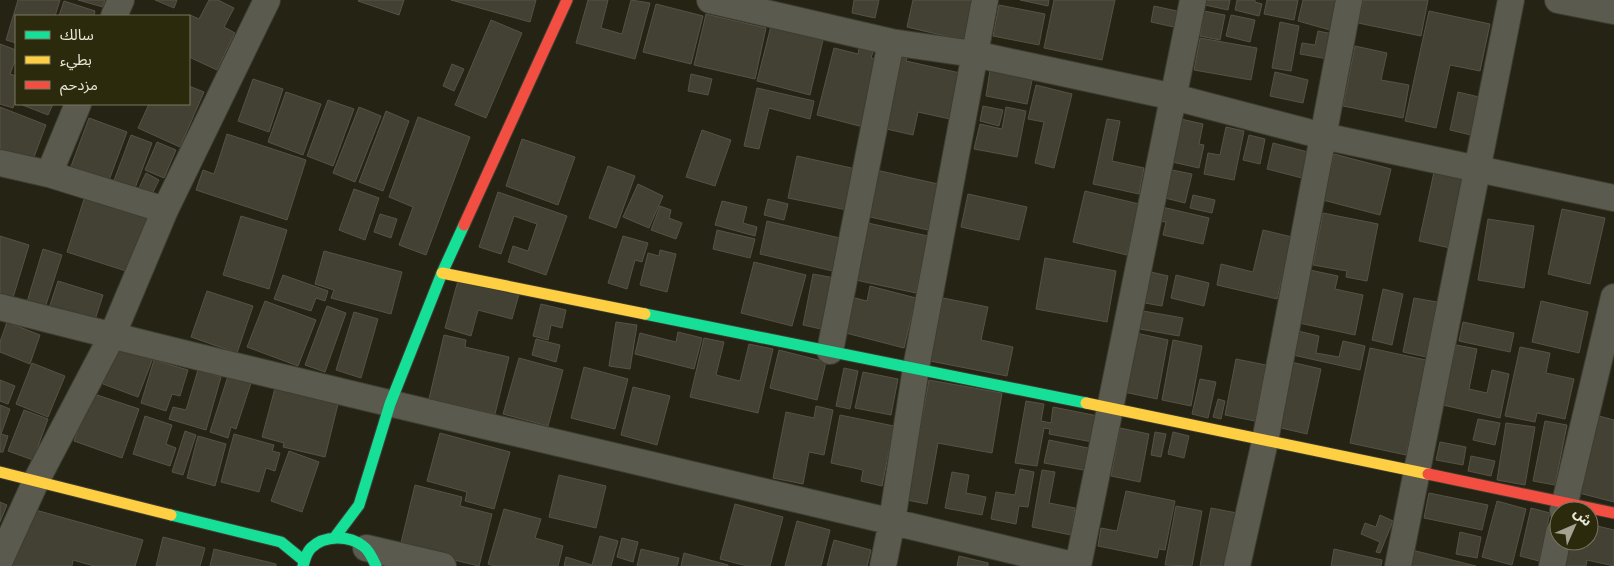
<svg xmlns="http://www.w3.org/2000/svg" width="1614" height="566" font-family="Signika,'Noto Sans Arabic',sans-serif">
<rect width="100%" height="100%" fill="#252414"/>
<path fill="#434034" stroke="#565246" d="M18,0H60L55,16H16V43L6,40Z
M78,0H105L103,7Z
M155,0H177L174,8Z
M209,0H218L234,8L224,27L235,33L217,70L189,57V18L190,15L199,19Z
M359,0H404L399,15L358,1Z
M451,0H536L530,22Z
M588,0H608L601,28L622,34L631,0L650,3L635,59L576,43Z
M854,0H879L875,18L852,13Z
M913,0H976L966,41L907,27Z
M1020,0H1049L1048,6Z
M1054,0H1115L1102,60L1044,48Z
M1206,0H1230L1228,10L1205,5Z
M1237,0H1255V2L1262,4L1259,16L1235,10Z
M1267,0H1298L1294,20L1264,14Z
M1303,0H1338L1330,30L1298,21Z
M1363,0H1428L1421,36L1358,23Z
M64,1L95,11L94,16H59Z
M656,4L703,16L691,64L643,52Z
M999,5L1045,14L1039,45L993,36Z
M1154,6L1177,11L1174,27L1151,22Z
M1204,11L1225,15L1220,40L1200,36Z
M1429,11L1490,24L1480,71L1450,65L1436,128L1405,121Z
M706,14L766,28L755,79L694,65Z
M1231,15L1255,20L1250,42L1226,36Z
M491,20L522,33L486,118L455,105Z
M1280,22L1299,26L1291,71L1272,68Z
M771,26L823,40L810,95L757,81Z
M1318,31L1333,34L1328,59L1300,54L1302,43L1315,45Z
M1200,38L1257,48L1251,80L1194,70Z
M0,44L16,50V58L10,74L16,76V98L13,108L0,104Z
M1355,46L1387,53L1381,80L1409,85L1403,118L1343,106Z
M834,48L858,54L859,48L873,52L871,58L880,60L863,127L817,115Z
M897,54L907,56L906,61L960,73L950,119L918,112L913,135L882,128Z
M452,64L464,69L454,91L443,86Z
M991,64L1034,71L1027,104L986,96Z
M1275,72L1308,80L1303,103L1270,96Z
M691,74L712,79L708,95L688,91Z
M253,79L283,89L269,132L238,121Z
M1036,85L1072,94L1054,168L1035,163L1044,122L1028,119Z
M189,86L204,92L180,147L138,128L149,104H189Z
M757,88L814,101L810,119L769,108L759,149L744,146Z
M286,92L321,104L303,155L268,142Z
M1458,92L1479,97L1471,135L1450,130Z
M328,100L354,109L333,166L307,156Z
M20,104H53L48,115Z
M983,106L1003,110L999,126L980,121Z
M0,107L46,125L31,165L0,153Z
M359,107L381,116L355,182L333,173Z
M1006,107L1026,111L1017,157L974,149L980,124L1002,129Z
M386,111L409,121L383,191L359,182Z
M418,117L470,137L426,255L399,245L413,207L389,197Z
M89,118L127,132L108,183L70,169Z
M1107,119L1120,121L1112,161L1144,168L1139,194L1093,184Z
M1181,119L1203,124L1199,144L1204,145L1199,168L1172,162Z
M1226,127L1244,131L1234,180L1204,174L1208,153L1220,155Z
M702,130L731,140L715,186L686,177Z
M227,134L306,160L287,220L196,190L203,170L214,174Z
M131,135L152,143L134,191L113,183Z
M1249,135L1265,139L1260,164L1243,160Z
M522,139L575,157L558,205L506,186Z
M157,142L176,150L164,178L145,170Z
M1273,143L1308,152L1302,178L1267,169Z
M1334,154L1391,169L1380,215L1323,200Z
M797,156L856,169L847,210L788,198Z
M608,166L635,176L616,228L589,218Z
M876,170L938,184L928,230L866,216Z
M1172,170L1192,174L1185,203L1165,198Z
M1434,172L1466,180L1450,248L1419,241Z
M146,173L159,180L151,196L138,190Z
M638,184L663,196L649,228L623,217Z
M354,189L379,198L365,240L339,230Z
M1085,191L1139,204L1127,255L1073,242Z
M498,192L567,216L546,275L508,262L513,246L528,251L537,224L514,216L501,254L479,247Z
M86,193L149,214L129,272L67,252Z
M968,194L1027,207L1019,240L961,227Z
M1193,195L1215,200L1212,213L1190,208Z
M768,199L788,204L784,220L764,215Z
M722,201L747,207L743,223L757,227L755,236L715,225Z
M660,206L671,210L669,218L682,223L676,239L651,230Z
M1162,207L1209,218L1203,244L1163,235L1166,222L1159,221Z
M1562,209L1605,218L1590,284L1548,274Z
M1323,213L1378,224L1367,281L1346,277L1347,271L1313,265Z
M380,214L397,219L391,238L374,232Z
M241,216L287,230L269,289L223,275Z
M1488,219L1534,226L1524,288L1478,280Z
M767,221L844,239L837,272L760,254Z
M863,222L928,236L916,293L851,279Z
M717,230L755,239L750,258L713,249Z
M1263,230L1292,237L1277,299L1217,285L1221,264L1253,272Z
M0,236L29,245L12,301L0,298Z
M623,236L648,243L642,262L635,260L627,289L608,283Z
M43,249L62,255L45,308L27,302Z
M660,250L676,254L667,292L640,285L648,253L659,256Z
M324,251L402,272L391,314L331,298L334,290L315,284Z
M1045,258L1116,271L1107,322L1036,309Z
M754,262L806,275L792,326L741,313Z
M1310,270L1338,276L1335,289L1363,295L1355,335L1299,323Z
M1151,272L1168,276L1162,306L1145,303Z
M813,274L840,279L830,331L803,325Z
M283,275L328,291L325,301L316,298L311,311L274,299Z
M1176,275L1209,283L1204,306L1171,298Z
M459,277L519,294L512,319L478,310L471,336L445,328Z
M58,281L103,295L94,323L49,308Z
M870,286L916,298L904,348L842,332L851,297L867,301Z
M1383,289L1403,294L1392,345L1372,340Z
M207,291L253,306L237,353L191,337Z
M943,298L988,307L981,340L1013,347L1007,376L930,361Z
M1414,298L1437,302L1426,357L1403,352Z
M265,301L316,320L298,366L247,347Z
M1541,301L1588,312L1579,353L1532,342Z
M541,304L566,310L562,328L551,325L548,340L533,336Z
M327,306L346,313L325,372L305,365Z
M1143,311L1183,318L1179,336L1140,329Z
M354,312L378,319L361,378L336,370Z
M7,322L40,335L30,364L0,352V342Z
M616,322L637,325L630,369L609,366Z
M1463,322L1514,333L1510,352L1459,341Z
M1298,331L1319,336L1316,353L1339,357L1343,341L1365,346L1360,370L1293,355Z
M678,332L702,338L694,369L635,354L640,333L676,342Z
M1136,333L1168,340L1157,399L1124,392Z
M444,335L466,340L465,347L509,357L495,414L429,399Z
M704,338L724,342L716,375L740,381L749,344L773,349L758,413L690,397Z
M536,339L560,345L556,362L532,355Z
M1173,340L1202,346L1191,406L1162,400Z
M117,344L153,358L138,397L103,384Z
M1456,345L1477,349L1469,389L1487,393L1492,370L1509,374L1500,418L1443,405Z
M1520,347L1550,353L1546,373L1574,379L1565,419L1537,413L1535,422L1505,416Z
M1370,348L1426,360L1406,455L1350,443Z
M779,350L826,362L817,400L770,388Z
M519,358L563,370L548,426L503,414Z
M1236,359L1266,365L1255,421L1225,415Z
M154,360L188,370L180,396L172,394L166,411L141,403Z
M1291,362L1321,369L1307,434L1277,427Z
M32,363L65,376L48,417L16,404Z
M584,367L628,379L615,429L571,418Z
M844,368L858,371L850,409L836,406Z
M198,370L221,377L206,430L169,419L173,407L186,410Z
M863,372L898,379L891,415L855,408Z
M229,373L252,380L236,429L231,427L228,438L210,432Z
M1200,379L1216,382L1208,418L1192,414Z
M0,380L15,386L8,404L0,401Z
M929,380L1002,393L992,453L938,443L927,504L907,500Z
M633,387L670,396L657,445L621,435Z
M275,388L338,404L325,457L283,447L284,443L262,437Z
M91,393L139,409L122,458L74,441Z
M1218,399L1225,401L1221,419L1213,417Z
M1026,401L1044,404L1041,421L1051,423L1053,407L1098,416L1093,442L1049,434L1050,429L1044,428L1037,466L1015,463Z
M0,405L10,409L1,434L8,436L3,452H0Z
M816,406L833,410L824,455L809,452L803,484L773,478L786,412L814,418Z
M24,410L48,419L33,460L8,451Z
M840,415L894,426L882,486L861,481L863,470L831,463Z
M145,416L172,425L166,444L176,448L170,466L133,454Z
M1599,416L1614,420V502L1579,493Z
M1478,419L1500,423L1495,445L1473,440Z
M1545,421L1567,425L1555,485L1533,481Z
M1506,423L1535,427L1525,485L1497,480Z
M1120,428L1149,434L1140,482L1111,476Z
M185,431L196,435L183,475L172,472Z
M1155,432L1166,434L1161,457L1151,455Z
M1173,432L1189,436L1184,458L1168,454Z
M440,433L510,452L494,509L465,501L467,492L427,481Z
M234,434L274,445L272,451L280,453L275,471L266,468L259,492L221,482Z
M198,436L226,444L215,486L187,478Z
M1049,440L1093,449L1089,471L1044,463Z
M1440,442L1466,447L1463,465L1436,460Z
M289,451L319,462L302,512L271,501Z
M1471,456L1495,461L1491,476L1468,471Z
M1020,469L1034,472L1028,507L1019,506L1016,524L991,519L996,492L1015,495Z
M1042,470L1055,472L1049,503L1075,508L1071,535L1032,527Z
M952,472L969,475L966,493L986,497L982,515L945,508Z
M559,475L606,486L596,528L549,517Z
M415,485L462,497L460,506L492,514L479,566L400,547Z
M1126,491L1175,501L1165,550L1159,549L1157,558L1098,546L1101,528L1117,531Z
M1429,493L1488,505L1482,530L1424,518Z
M1497,501L1526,509L1512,565L1482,557Z
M0,502L7,505L0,522Z
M735,504L783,517L770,566H747L720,559Z
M1176,506L1202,511L1192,566L1165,565Z
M1211,508L1237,513L1228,566H1200Z
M1531,508L1550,513L1539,561L1520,556Z
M32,509L143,540L135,566H94L73,560L72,566H9Z
M504,509L541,519L535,538L563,546L558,566H494L488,564Z
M1380,515L1393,521L1380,553L1376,552L1380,542L1361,534L1365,523L1376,527Z
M797,521L830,530L821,566H785Z
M1589,524L1614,530V566L1587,560L1586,566H1562L1566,541H1589Z
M1460,532L1481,537L1477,558L1456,554Z
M600,536L618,541L611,566H564L566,557L592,565Z
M163,537L205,548L200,566H156Z
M622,538L638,542L633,562L617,557Z
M834,540L871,550L867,566H827Z
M214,549L276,564V566H210Z
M641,549L679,558L677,566H637Z
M1334,549L1382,560L1381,566H1331Z
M1412,550L1476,566H1408Z
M684,553L728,565V566H681Z
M959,556L988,563V566H957Z"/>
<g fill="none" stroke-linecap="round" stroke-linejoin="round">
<defs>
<path id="street" d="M710,0L891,42L974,54L1174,97L1323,136L1614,198
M1558,0L1614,11
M114,16L121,0
M0,163L49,174L165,210
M49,174L78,104
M0,307C358,399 718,479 1077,566
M830,351L891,42
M1563,511L1614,297
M366,548L443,566
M0,560L36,481L112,336L165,210L267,0
M883,566L892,521L916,368L985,0
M1078,566L1193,0
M1237,566L1265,441L1349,0
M1398,566L1511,0
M1552,566L1559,532"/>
<path id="fast" d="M645,314L1086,403
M171,515L281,542L303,560
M335,537L359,505L390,404L442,273L464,225
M303,566C305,559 306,553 311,548C324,535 349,535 363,546C369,550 373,559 376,566"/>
<path id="slow" d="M442,273L645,314
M1086,403L1428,474
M0,472L171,515"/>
<path id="jam" d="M464,225L567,0
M1428,474L1614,513"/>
</defs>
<use href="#street" stroke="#3e3d31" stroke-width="28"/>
<use href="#fast" stroke="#3e3d31" stroke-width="13"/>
<use href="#slow" stroke="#3e3d31" stroke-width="13"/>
<use href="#jam" stroke="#3e3d31" stroke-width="13"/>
<use href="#street" stroke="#5b5a4e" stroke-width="26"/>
<use href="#fast" stroke="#16e098" stroke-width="11"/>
<use href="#slow" stroke="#ffcf43" stroke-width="11"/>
<use href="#jam" stroke="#f24e42" stroke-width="11"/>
</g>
<rect x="15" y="15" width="175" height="90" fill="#2c2a0d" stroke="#78765e"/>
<rect x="25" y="31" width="25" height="8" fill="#16e098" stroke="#78765e"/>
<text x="60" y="40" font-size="15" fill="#e9e8d7">سالك</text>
<rect x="25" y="56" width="25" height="8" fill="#ffcf43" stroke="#78765e"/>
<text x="60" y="65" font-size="15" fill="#e9e8d7">بطيء</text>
<rect x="25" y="81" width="25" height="8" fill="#f24e42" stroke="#78765e"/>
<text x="60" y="90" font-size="15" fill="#e9e8d7">مزدحم</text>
<g transform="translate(1574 526) rotate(45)"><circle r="24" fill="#2c2a0d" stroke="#78765e"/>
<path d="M0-4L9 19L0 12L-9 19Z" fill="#a4a393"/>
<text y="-8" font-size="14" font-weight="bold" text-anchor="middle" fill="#e9e8d7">ش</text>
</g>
</svg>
